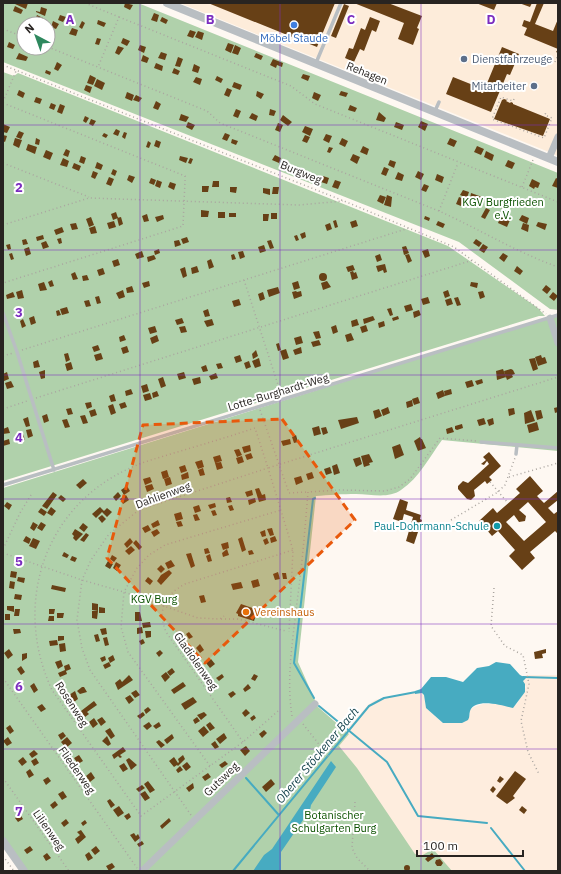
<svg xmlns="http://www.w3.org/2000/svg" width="561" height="874" font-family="'IBM Plex Sans',sans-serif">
<rect width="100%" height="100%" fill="#fef8f2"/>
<path fill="#fdecda" d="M180,3H558V156L544,150Z"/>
<path fill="#feedde" d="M526,675H558V871H228L318,707L345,731L368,705L375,700L415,691V694L422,693L424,695L426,708L443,723L470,716V710L474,707L483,704H503L510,707L517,704L526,687L523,681Z"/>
<path fill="#b0d1ab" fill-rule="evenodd" d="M3,3H138L558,173V310L550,309L459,242L3,62ZM24,24H48V48H24Z
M3,72L14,76L18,73L448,246L538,308L545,316H539L3,481Z
M558,315V451L442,440C430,456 419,478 401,490C388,499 371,494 356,494C343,494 328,495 316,496L298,662L318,707L349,734L339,746L357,768L415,854L421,856L433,849L452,871H24L3,842V488Z"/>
<path fill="#47abc1" d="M496,662L510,664L520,675L526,678L523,681L525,684V692L513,708C504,706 475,697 470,711C469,714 470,717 468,720L462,723H443L426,708L424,695L422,693L415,694V691L421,689L431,677H446L463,682L477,668L489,666Z
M331,761L336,767L311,805L310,810L281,852V871H253L264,855L272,849Z"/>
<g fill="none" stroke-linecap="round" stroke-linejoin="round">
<path stroke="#47abc1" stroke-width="2" d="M523,677L558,678
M314,698L294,663L313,499L315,498
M319,706L387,762L418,816L487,823
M246,778L278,814
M491,828L525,871
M233,871L369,706L384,698L416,692"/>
</g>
<path fill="#674016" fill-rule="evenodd" d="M16,3H28L26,9L15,4Z
M125,3L133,5L130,10L124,7Z
M208,3H335L317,47Z
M354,3H388L422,16L417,28L419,29L413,45L398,39L404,23Z
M476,3H497L494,10Z
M519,3H532L530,7Z
M537,3H544L535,24L553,31L558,19V53L556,52L558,49L524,35L527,28L522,26L524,20L530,22Z
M344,4L349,6L336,38L331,36Z
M15,6L23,10L21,14L13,11Z
M41,7L47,9L45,16L36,12V11L40,12Z
M154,13L159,15L157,22L151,20Z
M37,15L43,18L40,22L35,20Z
M60,15L66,17L63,22L58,20Z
M162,17L168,20L166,24L160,21Z
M370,17L380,21L376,32L372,30L364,51L360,49L354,62L345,58L349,48L353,49L361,28L365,30Z
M98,20L106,23L104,27L97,24Z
M53,21L59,24L56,29L51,27Z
M82,21L85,23L82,29L79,27Z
M72,28L78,30L76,36L69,34Z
M190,30L196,32L193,38L187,36Z
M198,31L204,33L202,40L195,37Z
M97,38L101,39L99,45L95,44Z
M123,38L130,41L127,46L121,43Z
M9,42L15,45L13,49L7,47Z
M228,43L234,45L231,53L225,50Z
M140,45L146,47L144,53L138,50Z
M235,45L241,48L238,55L232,53Z
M118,46L124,48L119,55L115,53Z
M502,47L519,54L510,75L507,74L491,112L446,94L453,77L483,89L481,93H483Z
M161,52L167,54L165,60L158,58Z
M19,53L28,57L26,61L16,59Z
M256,53L263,56L261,60L254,57Z
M143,55L149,58L147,63L141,61Z
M178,57L183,59L180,67L175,66Z
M273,59L283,63L282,67L277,65L276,68L270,65Z
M57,62L62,65L58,71L54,69Z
M156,63L163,66L162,71L154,68Z
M194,64L200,67L198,73L192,71Z
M174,68L180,71L178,75L172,73Z
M46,70L51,72L50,75L45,73Z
M303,74L310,76L308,81L301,78Z
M90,75L96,78L93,85L87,83Z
M217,76L223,79L221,83L215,80Z
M196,77L202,79L200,85L193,82Z
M97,79L105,83L102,90L94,86Z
M234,82L242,85L240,90L232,87Z
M86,85L92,87L90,93L84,90Z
M227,88L232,90L229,97L224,95Z
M19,90L25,93L23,98L17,95Z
M257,91L264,94L261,99L256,96Z
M341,91L348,93L346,97L339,95Z
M127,92L134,95L132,101L125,98Z
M314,92L321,95L318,101L312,98Z
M136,95L142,98L139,102L133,100Z
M36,97L42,99L40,104L34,102Z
M504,99L507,100L506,101L510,103L511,102L513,103V104L550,119L543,136L494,119L502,100Z
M156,101L161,104L158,110L153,108Z
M51,103L56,105L54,110L49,108Z
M60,104L65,106L62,114L57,112Z
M350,105L357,108L355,112L348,110Z
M236,109L241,111L238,118L233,116Z
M270,109L276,111L274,116L269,115Z
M379,112L386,118L384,122L376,120Z
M252,113L258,116L256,121L249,118Z
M181,114L189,117L186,122L179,120Z
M283,115L292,122L288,126L280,120Z
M85,116L89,118L86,123L83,121Z
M91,119L96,121L93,126L89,124Z
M421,121L428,124L425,131L418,127Z
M188,122L195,125L192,130L186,127Z
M396,122L404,125L402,130L394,127Z
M278,123L283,125L280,132L275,130Z
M3,124L10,127L7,133L3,132Z
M305,126L313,129L310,136L302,132Z
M116,129L120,131L118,136L113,134Z
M19,131L24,133L21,139L16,137Z
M124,132L127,133L125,139L122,137Z
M104,133L108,135L106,138L102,136Z
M225,133L230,135L227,141L222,139Z
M326,134L332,136L329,143L323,140Z
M3,135L7,136L5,142L3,141Z
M305,135L310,137L307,143L302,141Z
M15,138L22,140L19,148L13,145Z
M36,138L40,140L39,145L35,144Z
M342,138L348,141L345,147L339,144Z
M450,138L457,141L454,147L447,144Z
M232,139L238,141L236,145L231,143Z
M156,140L161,142L159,148L154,146Z
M148,141L151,143L149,148L146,147Z
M28,144L37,147L35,154L26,150Z
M363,146L369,149L367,155L360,152Z
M477,146L484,149L481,155L474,152Z
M329,147L333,148L330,153L327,152Z
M66,149L70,151L68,157L63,155Z
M46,150L53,153L50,160L43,157Z
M486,151L494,155L492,161L484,157Z
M353,154L360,157L357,164L350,160Z
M275,155L281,158L279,163L272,160Z
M81,156L86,158L84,164L79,162Z
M180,156L188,158L186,163L179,160Z
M63,158L69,161L67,167L60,165Z
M190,158L193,159L191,164L188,163Z
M283,160L289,161L287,168L281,166Z
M390,160L396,162L394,168L388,165Z
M508,160L515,163L512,169L505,166Z
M97,162L103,165L101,170L95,168Z
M74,163L81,166L79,171L72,168Z
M384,167L389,169L386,176L381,174Z
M113,169L117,171L115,176L111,174Z
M93,171L98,173L95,179L91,177Z
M418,171L424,174L421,180L415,177Z
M398,172L404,175L402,181L395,179Z
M437,174L444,177L442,183L435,180Z
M129,175L135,177L132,183L127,180Z
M323,176L329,178L327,184L321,182Z
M109,177L114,179L111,186L106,184Z
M151,178L156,180L154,185L149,183Z
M556,178L558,179V188L552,186Z
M532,179L540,183L538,188L535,187L534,189L529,186Z
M157,180L162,182L160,188L155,186Z
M335,180L341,182L338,189L332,187Z
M213,181H219V187H212Z
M170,182L176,184L174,190L168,187Z
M424,184L429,186L426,192L421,190Z
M202,186H209L208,192H202Z
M230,187H237L236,193L230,192Z
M273,187H279L278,194H272Z
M263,188L270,189V195L263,193Z
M463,190L469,192L467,198L460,195Z
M471,193L482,197L480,202L470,198Z
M380,195L386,197L383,204L377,201Z
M387,195L392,197L391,207L384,205Z
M459,197L464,199L461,206L456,204Z
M501,202L508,205L506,210L499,207Z
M486,208L490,210L485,219L481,217Z
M201,210L209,211L208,217H201Z
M116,212L118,218L113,220L111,214Z
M218,212H225V218H218Z
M229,213H236V217H229Z
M271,213H277V219H271Z
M147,214L149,221L144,222L142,216Z
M263,214H269L268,221H263Z
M163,215L164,219L157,222L155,217Z
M522,215L529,218L527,224L519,220Z
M425,216L430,218L429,221L424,219Z
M501,216L510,220L507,227L498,223Z
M91,217L94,225L89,227L86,219Z
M121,217L123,224L119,226L117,218Z
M336,220L338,227L335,228L333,221Z
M356,220L358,226L352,228L350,222Z
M114,221L116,227L109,229L107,223Z
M438,221L445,224L443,228L436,225Z
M538,222L547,224L545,230L536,226Z
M76,223L78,229L72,230L70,224Z
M330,223L332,229L327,231L325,225Z
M523,223L529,225L528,232L521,229Z
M95,226L97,233L91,234L89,228Z
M62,227L64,232L56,235L54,230Z
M305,232L306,237L302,239L300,234Z
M43,235L44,239L37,241L36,237Z
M297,235L299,240L296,241L294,236Z
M187,237L189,242L183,244L181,239Z
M61,238L62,243L59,244L57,239Z
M26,239L28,244L23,245L22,240Z
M476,239L482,243L479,247L473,243Z
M179,240L181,245L175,247L174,241Z
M271,240L274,248L270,249L267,241Z
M46,241L49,247L43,249L41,243Z
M10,244L11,249L8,250L6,245Z
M483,244L488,247L484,253L479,250Z
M264,245L266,251L260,253L258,247Z
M406,246L409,253L404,255L402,247Z
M29,247L31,254L26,256L24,249Z
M159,249L160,253L155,255L154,251Z
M428,249L430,256L425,258L422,251Z
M142,251L144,257L137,259L135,254Z
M243,251L245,257L240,259L238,252Z
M12,253L14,259L11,260L9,254Z
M503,253L508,256L504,262L499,258Z
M234,254L236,259L232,260L231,255Z
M380,254L382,260L377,262L375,256Z
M409,254L412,261L408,263L405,255Z
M154,255L156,259L148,262L147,257Z
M118,259L120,265L114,267L112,261Z
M211,259L214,267L209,269L207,261Z
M385,264L387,272L384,273L383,270L378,272L376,266Z
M353,265L355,270L348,272L346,267Z
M197,266L199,272L192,274L191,268Z
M517,266L523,271L520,275L514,271Z
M185,267L187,276L183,278L180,269Z
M103,268L105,274L99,276L97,270Z
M353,271L354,273L356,272L358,278L352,280L350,272Z
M75,272L78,279L73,280L71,274Z
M319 277a4 4 0 1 1 8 0a4 4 0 1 1-8 0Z
M87,275L89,280L83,281L82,276Z
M52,280L54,286L50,287L48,282Z
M149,281L150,286L144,288L142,283Z
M298,281L300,288L294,290L292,283Z
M327,281L331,287L323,290L321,283Z
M44,282L47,290L40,291L38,284Z
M471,282L478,283L477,288L470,286Z
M546,285L551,289L547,294L542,290Z
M132,286L134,292L127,293L126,288Z
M278,287L280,293L269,297L267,290Z
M22,290L24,298L18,299L16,292Z
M123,290L125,297L119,299L116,293Z
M448,290L450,296L445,298L443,292Z
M296,291L297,292L301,291L302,296L294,299L292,292Z
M483,291L485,297L480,299L478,292Z
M13,292L15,297L7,299L6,295Z
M263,292L265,299L260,301L258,294Z
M553,292L558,296L554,301L549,297Z
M99,296L101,303L97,304L95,297Z
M428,297L430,303L423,305L421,299Z
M458,297L461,305L457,306L454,298Z
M451,298L453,304L447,306L445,300Z
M239,299L241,305L234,307L232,301Z
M89,300L91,306L86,307L84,301Z
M411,304L413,310L406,312L404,306Z
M67,307L69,313L62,315L60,309Z
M391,308L393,315L390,316L387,309Z
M208,309L210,316L205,317L203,311Z
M59,310L61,315L57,316L56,311Z
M419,310L421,315L414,318L413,312Z
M34,316L36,323L31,325L29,318Z
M373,316L375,320L364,324L363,319Z
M398,316L399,319L393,321L392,318Z
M182,318L184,323L177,325L175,320Z
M23,319L26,326L22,328L20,321Z
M212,319L214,325L207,327L204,321Z
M357,319L359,325L352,327L351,321Z
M384,321L385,326L379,328L378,323Z
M336,325L338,332L333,334L331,327Z
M366,325L368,331L362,333L360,327Z
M155,326L157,332L150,334L148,328Z
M185,326L187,332L181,333L179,327Z
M319,331L321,338L316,339L313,332Z
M351,333L354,340L347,342L345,335Z
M124,335L126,340L120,342L119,337Z
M157,335L159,341L152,344L150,338Z
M301,336L303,343L296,345L294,338Z
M319,340L321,345L313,347L311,342Z
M279,343L281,350L278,351L276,344Z
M98,345L100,350L94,352L92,347Z
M127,346L129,352L123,354L121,348Z
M301,347L302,353L295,355L293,350Z
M286,349L289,358L283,360L280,351Z
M256,350L258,356L253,359L252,354Z
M68,353L70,360L66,362L64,354Z
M101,353L103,359L96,361L94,355Z
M240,355L242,361L236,363L234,357Z
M541,355L542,358L545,357L547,363L538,366L535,357Z
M259,358L261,366L255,368L252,361Z
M535,358L538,369L533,371L529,359Z
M38,360L40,367L34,368L33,362Z
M249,361L251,367L246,369L244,363Z
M71,362L73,369L67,371L65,364Z
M221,363L223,368L218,369L216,364Z
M206,365L208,371L203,372L201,367Z
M503,369L506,377L497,380L496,371Z
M511,369L513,370L515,374L512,375L513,377L507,380L504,371Z
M45,370V378L41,379L39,372Z
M7,372L9,379L4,381L3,374Z
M184,372L186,378L179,380L177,374Z
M216,373L218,378L211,380L209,376Z
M163,377L166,386L161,388L158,379Z
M200,377L201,383L194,385L192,379Z
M482,379L483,383L477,385L475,381Z
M472,380L474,386L467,388L465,382Z
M11,381L14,387L7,389L5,383Z
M147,384L149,391L143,393L141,386Z
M131,389L133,394L126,396L125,391Z
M451,389L452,394L445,396L444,391Z
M443,390L445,396L438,399L436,393Z
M157,391L159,396L153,398L152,393Z
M150,393L152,399L145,401L143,395Z
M114,394L116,401L111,402L109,396Z
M418,397L420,403L414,405L412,399Z
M412,400L413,406L407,408L406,402Z
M91,402L92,407L87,409L85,403Z
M125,402L127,407L121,409L119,404Z
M113,404L116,413L111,415L108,406Z
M388,407L390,413L383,416L381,410Z
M558,407V412L555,413L554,408Z
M71,408L73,414L68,415L66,409Z
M514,408L515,414L509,416L508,409Z
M95,409L97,415L91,417L89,411Z
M379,409L382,416L375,419L373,411Z
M531,410L535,421L525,424L524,413Z
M541,410L543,418L537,420L535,411Z
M47,414L49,421L44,423L42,416Z
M85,415L88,423L83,424L80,416Z
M28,417L30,426L26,427L23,419Z
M357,417L359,423L341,429L338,420Z
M484,418L486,424L479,426L477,420Z
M493,418L494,424L489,426L487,420Z
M67,419L70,427L65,428L62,420Z
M537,422L539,430L529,433L527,425Z
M462,424L463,428L457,430L455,429V426Z
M319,426L321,434L314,436L312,428Z
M8,427L10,433L3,434V429Z
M326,427L328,433L323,435L321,428Z
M452,427L454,432L447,434L446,429Z
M31,429L33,436L28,438L26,430Z
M23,434L25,440L19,442L17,435Z
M296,435L298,442L294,443L292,437Z
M420,437L421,439H422L426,448L418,451L414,441Z
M9,439L10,444L3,446V441Z
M290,439L291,444L283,446L281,441Z
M400,444L404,455L395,459L392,447Z
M250,445L251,451L244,453L242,447Z
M239,449L242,455L237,457L234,450Z
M489,452L501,466L489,477L492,480L487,484L485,481L474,490L475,496L471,500L467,499L458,489V486L463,481L468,483L489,464L487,461L484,465L481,464L486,460L483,457Z
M251,453L253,458L247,460L245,455Z
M369,454L373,462L369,463L370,465L364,467L361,456Z
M220,455L222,461L215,463L213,457Z
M242,456L244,462L238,464L236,458Z
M360,457L362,464L356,467L353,459Z
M202,460L204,467L198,469L195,462Z
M221,462L223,468L217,470L215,463Z
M337,464L340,473L334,475L332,466Z
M185,465L187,471L181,473L179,467Z
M330,467L332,473L326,475L324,469Z
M203,468L205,475L200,476L198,470Z
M167,470L169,477L163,479L161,472Z
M188,472L189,478L182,480L181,475Z
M312,472L314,478L308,480L306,474Z
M301,476L303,482L296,485L294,478Z
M530,476L543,491L537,496L544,503L558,491V500L548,508L554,514L558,511V534L555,531L530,552L535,558L522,570L509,556L515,550L498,531L492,536L479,521L493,508L497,513L520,493L516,489ZM528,502L546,522L524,541L506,522L514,515L519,522L525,521L526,516L519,510Z
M150,477L152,482L145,485L143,479Z
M170,477L172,484L166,486L164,479Z
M83,479L87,483L80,489L76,485Z
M152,484L154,489L147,492L145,486Z
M127,486L130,491L124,495L121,490Z
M259,488L262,495L265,494L266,500L259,502L255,489Z
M252,490L253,495L247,497L245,492Z
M53,492L57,495L47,509L42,506Z
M118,492L121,496L116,501L113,497Z
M61,495L66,499L63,502L58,498Z
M126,495L129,500L123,504L120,499Z
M230,497L232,502L227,503L226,498Z
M255,498L256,502L249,505L248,500Z
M400,499L408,502L406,510L421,515L420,519L422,520L414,544L406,541L413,517L404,514L402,522L393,519Z
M7,502L12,505L9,510L4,506Z
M215,503L216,507L210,509L208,505Z
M199,505L201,511L195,513L193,507Z
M232,505L234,510L230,511L228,506Z
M51,507L56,511L52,516L47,513Z
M100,507L104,511L107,508L112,512L107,517L102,512L96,518L92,514Z
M41,508L47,512L44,516L38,512Z
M215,510L217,515L213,516L211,511Z
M181,512L183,519L176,521L174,514Z
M197,514L200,520L195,521L193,515Z
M102,515L106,519L102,523L98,518Z
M158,520L160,525L153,528L151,524Z
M181,521L183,526L178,527L176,522Z
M33,522L38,525L34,531L30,528Z
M41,522L46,525L42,531L37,528Z
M83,523L88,527L84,532L79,528Z
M148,525L151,530L145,533L142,528Z
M272,528L274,535L270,536L267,529Z
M75,529L83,534L76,541L73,538L74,536L72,534Z
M157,529L160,533L154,537L151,532Z
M265,530L266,536L262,537L260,532Z
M86,533L89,535L84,542L80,540Z
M26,536L31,539L29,544L23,541Z
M275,536L277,541L271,543L270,538Z
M242,537L246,550L242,552L238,539Z
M33,538L40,541L36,549L29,546Z
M130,538L133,542L127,548L124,544Z
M267,538L269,543L265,545L263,540Z
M136,540L142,547L139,550L133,543Z
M228,542L229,548L223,550L221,544Z
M131,546L135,550L129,555L125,551Z
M208,548L210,553L205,554L204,549Z
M227,549L229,555L223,557L222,553Z
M252,550L254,554L249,555L248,551Z
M64,552L69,555L67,558L62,556Z
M191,553L195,566L191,568L186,554Z
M210,554L212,561L208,562L206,556Z
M112,555L117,558L114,562L110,559Z
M72,556L77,558L75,562L70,560Z
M171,560L175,566L168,569L165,563Z
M108,561L113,564L110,569L105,566Z
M116,562L121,565L117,571L113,568Z
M161,565L165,569L161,573L157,569Z
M169,570L172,573L161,585L157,581L161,575Z
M11,571L17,572L16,578L10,577Z
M278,572L280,579L275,580L273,574Z
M282,573H286L287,579H283Z
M18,577L25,578L24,583L17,581Z
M148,577L153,581L150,585L145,581Z
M258,579L260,586L253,588L251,581Z
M10,581L15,582L14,589L9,588Z
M241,582L243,588L233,590L231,584Z
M52,585L66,588L65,592L51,589Z
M15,594L22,595L21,600L14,599Z
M204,595L206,602L201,603L199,596Z
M92,603L98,604V611L92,610Z
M241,604L258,610L254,621L238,616V614L236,613Z
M7,606H14V612L7,610Z
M99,607L105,608V613H99Z
M15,609H20L19,616H14Z
M49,609H55L54,614H49Z
M92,611H98L97,619L92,618Z
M135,612H140L142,621H135Z
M57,613H64L63,618H57Z
M5,614H10V620H5Z
M49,616H54V621H48Z
M150,622L151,627L143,628L142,623Z
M142,627L143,633L137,634V628Z
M106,628L107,634L102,635L100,629Z
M13,629H20L21,633L14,634Z
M145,631H151V637L146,638Z
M189,632L193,637L189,639L186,634Z
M98,634L100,641L96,642L94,635Z
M58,636H64V640L58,641Z
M107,637L109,645L105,646L103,638Z
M143,639L145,643L141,645L139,641Z
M57,640L58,645L50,646L49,641Z
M65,643L66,651L60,652L59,644Z
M200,644L204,650L200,653L196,648Z
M9,649L13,655L8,659L4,653Z
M546,649V653L542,654L543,658L535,659L534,652Z
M160,650L163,653L159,657L156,653Z
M27,653V658L22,661V654Z
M113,655L115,660L110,663L108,658Z
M105,656L106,660L102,662L100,658Z
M211,659L215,664L210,668L206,663Z
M61,660L63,666L58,669L55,662Z
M109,662L111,666L105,669L103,665Z
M69,664L71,669L66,671L67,674L60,677L58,673L65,670L64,666Z
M21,666L25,672L21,675L17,669Z
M172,668L175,672L170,676L167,672Z
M166,672L170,677L165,682L161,676Z
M222,674L224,677L219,681L216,678Z
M254,674L258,676L255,681L251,679Z
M129,675L133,680L118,690L115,683L120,679L122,682Z
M183,682L186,686L174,694L171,690Z
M34,683L38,690L34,693L30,686Z
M248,684L251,688L245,692L243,689Z
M82,687H84L87,692L80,694L77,691Z
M136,690L140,695L135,698L131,693Z
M75,691L78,699L74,702L69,695Z
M233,691L236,694L231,698L228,694Z
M130,695L134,700L129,704L125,698Z
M193,697L197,702L185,710L181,704Z
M94,701L97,705L87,712L89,714L85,717L81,711Z
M42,704L46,709L41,712L37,707Z
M148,707L151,710L146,714L144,710Z
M246,709L250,713L245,717L242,713Z
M143,712L145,715L140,719L137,716Z
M204,712L207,715L201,720L197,715Z
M254,715L256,718L252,721L250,718Z
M102,717L106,722L101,726L97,720Z
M197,717L200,721L195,724L193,720Z
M94,718L98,724L93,728L89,722Z
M149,722L152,726L147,730L143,726Z
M159,722L161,726L156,729L153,726Z
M210,722L215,728L210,731L206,725Z
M10,725L14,731L10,734L6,728Z
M204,726L209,732L203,737L198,731Z
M110,728L115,736L111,739L105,731Z
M264,730L267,733L262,738L259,734Z
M63,732L66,736L61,740L58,735Z
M224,733L227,738L220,744L216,739Z
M172,734L174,738L167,744L164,740Z
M107,736L111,744L108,746L102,741Z
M8,737L12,743L7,746L3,741Z
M67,737L72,743L66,748L61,742Z
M159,740L165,745L161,748L156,742Z
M215,741L219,747L215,749L211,744Z
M246,746L250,751L245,756L240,750Z
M123,747L126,751L120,755L122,757L120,758L118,756L114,759L112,755Z
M34,750L38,754L32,758L29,754Z
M79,755L83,761L78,764L74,758Z
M183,755L185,759L178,766L177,765L174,767L169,761L174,757L178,763L179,762L178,759Z
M23,757L27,762L22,766L18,761Z
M36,758L39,763L34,766L31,761Z
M129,758L137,765L131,770L126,760Z
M225,761L228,764L222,768L219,765Z
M187,762L191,767L186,771L182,766Z
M124,763L128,769L123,772L119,766Z
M180,766L183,770L178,773L176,770Z
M30,769L34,775L29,778L26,772Z
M515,771L526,779L513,796L515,798L507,804L496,796Z
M91,772L95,778L90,782L86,776Z
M208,773L211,777L205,781L202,777Z
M500,776L504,779L500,783L497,781Z
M48,777L51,781L46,785L43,780Z
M271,779L275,784L266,792L262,787Z
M148,781L155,790L150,793L144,784Z
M193,783L194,788L189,792L186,788Z
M142,785L145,788L139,792L136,789Z
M493,786L496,789L493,793L490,790Z
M63,791L67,797L62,800L58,794Z
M145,791L150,798L145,801L140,794Z
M110,799L115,805L111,808L107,801Z
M55,801L58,805L53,809L50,805Z
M119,806L124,813L118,817L113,810Z
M522,806L527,810L524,814L519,810Z
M129,813L131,817L127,820L124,816Z
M20,814L23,819L18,822L15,818Z
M169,818L171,821L162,829L160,826Z
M66,819L69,823L64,827L61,823Z
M85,820L87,823L83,826L81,823Z
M81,830L86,837L78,844L75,839L80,835L77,832Z
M134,833L136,836L138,834L140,838L135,842L130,835Z
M142,841L144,844L139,847L137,844Z
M30,846L33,850L27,854L24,850Z
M96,846L100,851L95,855L91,850Z
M89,852L93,858L88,861L85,855Z
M47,853L51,858L46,861L43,856Z
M432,853L435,857L428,862L425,859Z
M440,859L443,863L441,866H437L435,863L436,860Z
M112,863L115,867L109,871L106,866Z
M404 868a3 3 0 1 1 6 0a3 3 0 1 1-6 0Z"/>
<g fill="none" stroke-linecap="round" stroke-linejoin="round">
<path stroke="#aaa5a0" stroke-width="1.5" stroke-dasharray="1 3" stroke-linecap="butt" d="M85,3L119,17L98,67
M119,17L291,86L315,104L558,202
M3,29L24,37
M48,47L207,111L220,123L439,211C479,229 516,252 558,267
M555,62L558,55
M3,65L344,201L454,247L546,314
M514,99L513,101L501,97L492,119L544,138L552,118L545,115L546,112
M3,102L16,71
M3,103L185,176V180L183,226L3,283
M3,163L89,197
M522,187L533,160
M439,211L458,163
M3,225L89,198L299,205L343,201
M244,280L281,394
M22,350L409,228
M3,356L13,353
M36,398L473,260
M3,409L27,401
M260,410L289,493L308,492
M509,477L558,463
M490,482L508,503
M451,520L498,492L505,485L515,458
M3,549L20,513L31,495
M3,553L82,580L124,592L198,618L220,619L224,616
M494,588L491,626L505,646L523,655L529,684L521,721L528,752L539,774
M221,619H238L286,631
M3,678L137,868
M278,711L243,742L141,816L52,690C13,607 42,509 128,469C142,462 158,458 174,453C201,445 228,437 255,428L268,468L558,377
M292,716C286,677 293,640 297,602C302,566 305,529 308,492L339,490L385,491L399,487L410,479L440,438L477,441
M303,724L329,757
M243,742L166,632C157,609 165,595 185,584L293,550
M210,766L128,652L121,627L124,592L137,568L149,555L165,545L281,510
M3,778L69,871
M355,802L352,848L357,858L370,871
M191,815L90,670L82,648L77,620L82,580L91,560L109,534L139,510L268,468L293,550L289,632
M3,856L14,871"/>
<path stroke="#b9bec2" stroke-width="3.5" d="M316,63L341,3
M435,111L439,102
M3,313L17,352L54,470
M481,442L558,448
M516,454L517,445
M3,485L558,315"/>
<path stroke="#b9bec2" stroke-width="7" d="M549,158L558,137
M550,318L558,343
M142,871L315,704"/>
<path stroke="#b9bec2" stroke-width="8" d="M167,3L558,162
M3,841L24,871"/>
</g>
<path fill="#e8590c" fill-opacity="0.2" stroke="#e8590c" stroke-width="3" stroke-dasharray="8 5" stroke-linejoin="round" d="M282,419L355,520L205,663L107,558L143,425Z"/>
<path fill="none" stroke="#7b2cbf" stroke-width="1" stroke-opacity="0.55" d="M140,3V871M280,3V871M421,3V871M3,125H558M3,250H558M3,375H558M3,499H558M3,624H558M3,749H558"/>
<circle fill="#3f7fe0" stroke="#fff" stroke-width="1.5" cx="294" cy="25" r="4"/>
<g fill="#5c6f8a" stroke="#fff" stroke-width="1.5">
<circle cx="464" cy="59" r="4"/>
<circle cx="534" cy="86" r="4"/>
</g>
<circle fill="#0f9aa8" stroke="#fff" stroke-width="1.5" cx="497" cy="526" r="4"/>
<circle fill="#e8710a" stroke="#fff" stroke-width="1.5" cx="246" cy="612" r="4"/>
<g text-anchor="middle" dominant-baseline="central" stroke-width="4" stroke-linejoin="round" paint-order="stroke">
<g font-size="11" fill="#366cbe" stroke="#fff">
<text x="294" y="38">Möbel Staude</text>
</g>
<g font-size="11" fill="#4e5e75" stroke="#fff" text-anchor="start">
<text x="472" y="59">Dienstfahrzeuge</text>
<text x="526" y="86" text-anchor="end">Mitarbeiter</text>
</g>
<g font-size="11" fill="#282421" stroke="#fff">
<text transform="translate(367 73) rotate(22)">Rehagen</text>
<text transform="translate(301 172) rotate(22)">Burgweg</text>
<text transform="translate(278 392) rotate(-17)">Lotte-Burghardt-Weg</text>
<text transform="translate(163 495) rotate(-20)">Dahlienweg</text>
<text transform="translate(196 661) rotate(55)">Gladiolenweg</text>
<text transform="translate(72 704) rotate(57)">Rosenweg</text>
<text transform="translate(77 770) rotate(55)">Fliederweg</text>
<text transform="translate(221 779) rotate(-44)">Gutsweg</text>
<text transform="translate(49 830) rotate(55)">Lilienweg</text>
</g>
<g font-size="11" fill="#0d5302" stroke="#fff">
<text x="503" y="202">KGV Burgfrieden<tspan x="503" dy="13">e.V.</tspan></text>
<text x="154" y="599">KGV Burg</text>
<text x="334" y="815">Botanischer<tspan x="334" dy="13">Schulgarten Burg</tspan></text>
</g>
<g font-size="11" fill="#0d838f" stroke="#fff" text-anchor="end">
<text x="489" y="526">Paul-Dohrmann-Schule</text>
</g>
<g font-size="11" fill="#c56008" stroke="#fff" text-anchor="start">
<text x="254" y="612">Vereinshaus</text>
</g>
<g font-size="12" font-style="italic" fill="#17444d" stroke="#fff">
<text transform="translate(317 755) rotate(-50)">Oberer Stöckener Bach</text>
</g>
</g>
<g font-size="13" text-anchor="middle" font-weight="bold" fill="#7b2cbf" stroke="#fff" stroke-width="4" stroke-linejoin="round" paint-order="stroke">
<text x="70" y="24">A</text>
<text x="210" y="24">B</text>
<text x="351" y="24">C</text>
<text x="491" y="24">D</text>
<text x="19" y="192">2</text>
<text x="19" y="317">3</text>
<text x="19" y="442">4</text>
<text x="19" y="566">5</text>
<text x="19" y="691">6</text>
<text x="19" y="816">7</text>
</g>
<rect width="561" height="874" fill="none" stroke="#282421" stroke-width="8"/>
<g transform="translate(36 36) rotate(319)"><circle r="19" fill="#ffffff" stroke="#a9a7a6"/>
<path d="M0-3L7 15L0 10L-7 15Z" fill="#2e885e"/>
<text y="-6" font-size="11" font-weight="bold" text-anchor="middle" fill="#282421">N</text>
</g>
<path d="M417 850v6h106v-6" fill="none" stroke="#282421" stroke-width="2"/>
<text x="423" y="850" font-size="12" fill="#282421" stroke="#ffffff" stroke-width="3" paint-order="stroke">100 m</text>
</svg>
